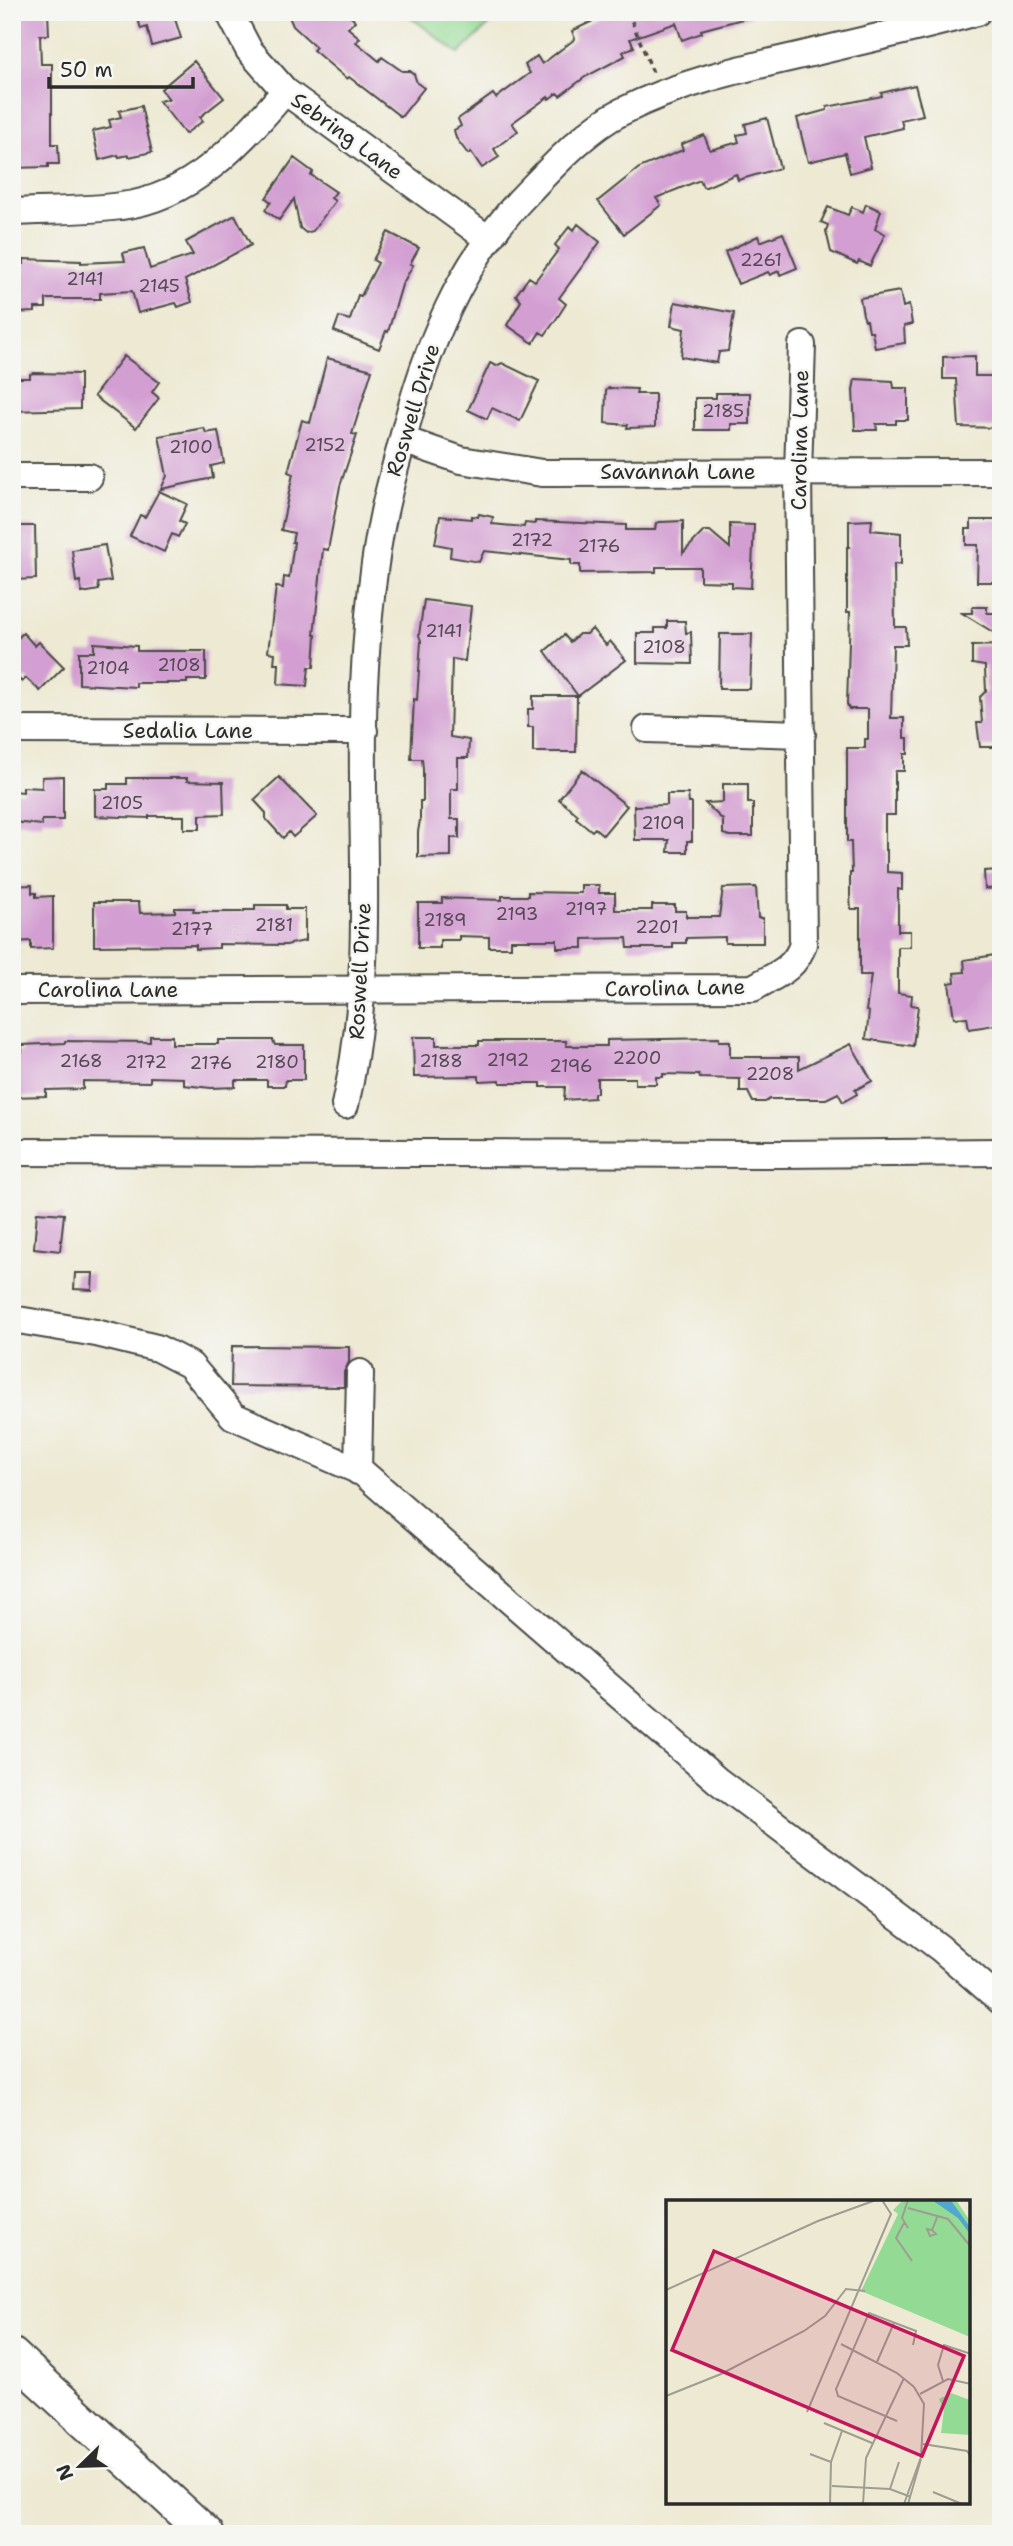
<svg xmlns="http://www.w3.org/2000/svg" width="1013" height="2546" font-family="'Shantell Sans',sans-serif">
<rect width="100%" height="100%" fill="#f6f6f2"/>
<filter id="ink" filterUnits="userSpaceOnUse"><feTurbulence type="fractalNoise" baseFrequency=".0143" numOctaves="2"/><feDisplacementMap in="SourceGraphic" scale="14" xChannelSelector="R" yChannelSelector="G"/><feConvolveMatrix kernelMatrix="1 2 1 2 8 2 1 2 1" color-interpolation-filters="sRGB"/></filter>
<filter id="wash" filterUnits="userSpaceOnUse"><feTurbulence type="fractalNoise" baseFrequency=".00686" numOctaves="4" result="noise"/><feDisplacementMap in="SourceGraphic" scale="28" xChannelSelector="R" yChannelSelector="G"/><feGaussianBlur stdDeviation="1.57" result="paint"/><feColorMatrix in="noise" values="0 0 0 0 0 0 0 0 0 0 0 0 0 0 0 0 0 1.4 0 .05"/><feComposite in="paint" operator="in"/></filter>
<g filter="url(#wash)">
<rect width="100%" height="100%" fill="#ede9d3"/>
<path fill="#93da95" stroke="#5f8260" stroke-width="2" d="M404,12H502L459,54Z"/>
<g id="blocks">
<path fill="#d39fd2" d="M12,12H48L49,35H40L41,64H52V144H58L59,164H48V167L12,168Z
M136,12H182L183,17L175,19L181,38L152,46L147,27L141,29Z
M287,12H346L355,21L348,28L360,38L356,42L379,61L382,57L402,71H410L414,74L417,83L424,88L401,117L349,77L347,79L313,50L316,47L293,26Z
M596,12H750V17L701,30L702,33L682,40L676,23L630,39L634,47L623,52L625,56L585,77L560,96L557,93L549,99L548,97L512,123L518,131L494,149L499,157L482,168L471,152L468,154L456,138L454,130L461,126L458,119L493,94L496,98L530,73L525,65L537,56L542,64L575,39L572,31L599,18Z
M194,61L224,98L200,117L203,121L185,134L159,101L169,99L161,89Z
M915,85L923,115L901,120L903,128L864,137L871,167L850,173L845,153L808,162L797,118L827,110V107L882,96L881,93Z
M141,106L152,152L129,157V155L119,157L118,155L99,160L93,131L111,127L109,120L121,117L119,111Z
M767,118L780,168L738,180L736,174L706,187H703L700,180L656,198L661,205L624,234L598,201L639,168L683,150L681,145L682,144L704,135L710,150L739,142L737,135L747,133L745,124Z
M294,158L313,172L311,175L336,192L331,198L335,201L313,231L306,233L300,228L294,199L279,220L265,210L271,202L266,198Z
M866,204L881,211L875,229L885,234L870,266L859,261L857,264L831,252L826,231L828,225L821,222L828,207L848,215L852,207L863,212Z
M235,215L251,245L185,280L192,302L178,307L176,303L138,313L132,291L100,293V299H46V308H35V312L12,313V264H24V259L81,261V263L125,261L123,253L144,248L150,269L193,255L186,242Z
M578,224L600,242L559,298L566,304L557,318L545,335L540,332L533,343L507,325L521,301L516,295L529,277L535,281L559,249L555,245L570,226L574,230Z
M388,232L419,248L410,264L413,265L402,285L388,332L386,331L379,349L334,331L339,317L350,320L358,295L361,296L378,263L373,260Z
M783,233L797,268L780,275L779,271L770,275L768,272L738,284L725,252L758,236L760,242Z
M900,291L903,307L909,305L912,324L904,326L905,343L875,348L872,331H869L867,320H865L863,315L860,298Z
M675,302L734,313L728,351L719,352L717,363L681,357L684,329L671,326Z
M124,356L159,382L152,392L159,398L136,428L94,396Z
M975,356V376H999L1001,428L959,427L956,379H943V357Z
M327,358L372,370L352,434L357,435L340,486L328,550L323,549L314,635H316L314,667H309L307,686L278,684L279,664H274L275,653L268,652L276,587L283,588L284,577L289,578L294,542H292L294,533L281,530L293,474L288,472L302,420L310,423Z
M490,363L496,366L502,363L539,381L520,421L492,408L487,419L468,410Z
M34,373L80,374V409L12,411V378H30V374Z
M855,379L893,381L894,388H908V420H896V424H876L877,430H855L853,390Z
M609,388L637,389L636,394H655V427L627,428L628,425L605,423L606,390Z
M716,393H750V424H731V430H695V398H716Z
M204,428L206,433L218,431L224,463L211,466L213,478L161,489L167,476L159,436Z
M159,491L187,504L179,521L185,524L178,537L172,534L164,552L130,536L140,515L145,517Z
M479,514L493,517L492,524L524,527L525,523L535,524V521L626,525V530H655L656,523L660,522L683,521V553L704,531H710L730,548V524L754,525L751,588L732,587V582L700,581V567H656V572L580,573V565H571V560L484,551L479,562L450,557L451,547L435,544L440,516L471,519V516L478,517Z
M872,520L871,530L901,533V564H894L895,627H906L907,645H893L891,718H904V738H908V754H904V771H896L895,773V815H885V850H887V872L902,873V890L898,889V931H910V947H898V993L912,995L911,1005L918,1006L913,1046L866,1039L869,1012L866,1011L871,975H860V909H851L850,898V873H852L851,842H847V748H865V739H868V709H849L847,704L850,612H847V547H849V521Z
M971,520H1001V582H977L978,545H966V529H971Z
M12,526H35L36,579L12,580Z
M105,545L111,581L98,583L99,590L82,593L80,581L76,582L72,550Z
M424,600L471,606L465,661L452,659L450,737L469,740L468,758H458V789H451V819H459V838H451V856L418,857V832L420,820V801H423V769L422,759H411L412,737L414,699L417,700L421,641L419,635Z
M972,607H987V613H1001V637L962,613H972Z
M667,621H685L686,633L691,632L692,664L637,663V633H655V628H667Z
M592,629L606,645L610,641L626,660L578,696L545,651L564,635L570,642L579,634H587Z
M23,633L35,646L39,642L64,667L40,691L26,678L22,682L12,672V644Z
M720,634H752L750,689H719Z
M94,643L137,646V651H206V680H187V683H136V687L79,684V652H94Z
M1001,645V747H980L977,723H982L980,697L986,691L985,669V666L972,664V646Z
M533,696H577L576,752H533V727H528V709H533Z
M582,770L627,806L603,835L595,828L592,831L576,818L578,815L559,799Z
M63,776V820H42V825L13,822V791L23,792V787L42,788V777Z
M279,777L317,816L293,837L289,832L283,838L266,819V813L254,800Z
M127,778H187V781L223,782L224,814L200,815V829H184V816H149V818L95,816V789H108V784H127Z
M723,784H748V803H753V836H730L723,834V820L705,803L723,802Z
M667,794H688L689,803H692V841H687V852H668L669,840H635L634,806L667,805Z
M1001,870V888L985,889L984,871Z
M32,885V893H36V897L53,896V948L31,949V941L12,942V886Z
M581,885H599V893H615V910H652V905H675V911H686V917H719L723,888L756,887L758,918H763V943H725V937L686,938V943H673V948H628L627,938L583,939V948H557V940H511V947H489V937L459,936V940H440V948H418V903H442V898L502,900V896H528V892L581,893Z
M94,902H139L140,913L175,912V908H194L193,912H244V910H255V905H286V909H305V941L286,945L219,944V948L196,949V945L94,946Z
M1001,954V1024L969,1029L967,1017L954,1018L949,983L955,982L954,973L965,972L964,960Z
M150,1036H172V1044H218V1040H273L275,1045H304V1080H286L285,1086H267V1080H235V1087L211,1088L184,1085V1078L150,1077V1082L83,1081V1089L46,1090V1096L12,1097V1053L22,1052V1045L65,1043V1041L150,1042Z
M413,1037H436V1045H479V1041H566V1046H607V1040L719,1038V1041H730V1057H799V1069L851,1044L872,1081L855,1090L857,1094L843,1102L838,1093L826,1099H770L765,1102H753L748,1092H740V1079L700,1078L699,1075L663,1074V1077H656V1084H635V1078H597V1093H594V1098L564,1100L565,1087H541V1083H500V1080L479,1081V1076L414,1077Z
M37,1212L64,1214L60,1251L34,1248Z
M75,1273H93L92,1290L74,1289Z
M232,1346L349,1347V1362L344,1372V1387L231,1386Z"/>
</g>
</g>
<g filter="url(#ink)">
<use href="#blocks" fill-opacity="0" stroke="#484844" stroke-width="2"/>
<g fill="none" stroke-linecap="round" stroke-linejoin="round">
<defs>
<path id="minor" d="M229,12L249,50L285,91L488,239
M12,212C48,210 85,211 121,206C191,198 242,142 285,91
M403,440L461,460L542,473L1001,472
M12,477H89
M647,729L802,734
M12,730L364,731
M12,991L753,988C775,975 795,970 803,944L798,472L802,345
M345,1105C377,967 358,825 364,685C367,628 372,568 384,512C389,488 396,465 402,442C425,350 460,261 528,192C554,165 587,129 621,112C682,81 749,67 815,52C869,39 923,27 977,12
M12,1152L780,1154L1001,1152
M12,1319L96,1333L157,1348L190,1365L233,1416L362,1472L718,1781L940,1948L1001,2001
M358,1471L360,1373"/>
<path id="major" d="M12,2355L207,2534"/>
</defs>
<use href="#minor" stroke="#484844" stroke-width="30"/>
<use href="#major" stroke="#484844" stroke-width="37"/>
<path stroke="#484844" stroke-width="3.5" stroke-dasharray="5 5" stroke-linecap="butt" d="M628,12L654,75"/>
<use href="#minor" stroke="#fff" stroke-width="26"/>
<use href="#major" stroke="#fff" stroke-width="33"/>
</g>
</g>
<g text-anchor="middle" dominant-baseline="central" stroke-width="5" stroke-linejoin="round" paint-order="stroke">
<g font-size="18" fill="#554855">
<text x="761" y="260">2261</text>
<text x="85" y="279">2141</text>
<text x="159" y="286">2145</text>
<text x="723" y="411">2185</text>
<text x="325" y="445">2152</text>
<text x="191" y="447">2100</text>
<text x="532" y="540">2172</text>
<text x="599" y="546">2176</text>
<text x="444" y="631">2141</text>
<text x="664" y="647">2108</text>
<text x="179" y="665">2108</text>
<text x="108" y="668">2104</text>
<text x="122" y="803">2105</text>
<text x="663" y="823">2109</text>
<text x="586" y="909">2197</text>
<text x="517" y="914">2193</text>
<text x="445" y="920">2189</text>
<text x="274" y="925">2181</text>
<text x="657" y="927">2201</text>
<text x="192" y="929">2177</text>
<text x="637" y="1058">2200</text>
<text x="508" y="1060">2192</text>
<text x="81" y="1061">2168</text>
<text x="441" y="1061">2188</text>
<text x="146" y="1062">2172</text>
<text x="277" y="1062">2180</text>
<text x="211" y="1063">2176</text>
<text x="571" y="1066">2196</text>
<text x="770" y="1074">2208</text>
</g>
<g font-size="21" fill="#2b2b2b" stroke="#f6f6f2">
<text transform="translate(347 136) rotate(36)">Sebring Lane</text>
<text transform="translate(413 410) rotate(-73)">Roswell Drive</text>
<text transform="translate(800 440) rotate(-89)">Carolina Lane</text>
<text x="678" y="472">Savannah Lane</text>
<text x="188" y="731">Sedalia Lane</text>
<text transform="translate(360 971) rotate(-87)">Roswell Drive</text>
<text transform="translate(675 988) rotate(-1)">Carolina Lane</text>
<text x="108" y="990">Carolina Lane</text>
</g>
</g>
<g transform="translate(666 2200)">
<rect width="304" height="304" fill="#ede9d3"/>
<path d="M237,0H290L304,21V137L195,91L232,14L227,10ZM285,193L304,200V235L275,233L278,210L273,199Z" fill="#93da95"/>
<path d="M266,0L286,2L304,27V34L292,18Z" fill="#51a7ce"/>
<path fill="none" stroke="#9f9d90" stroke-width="2" d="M242,0L236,18L242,28M242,8L282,19L305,47M238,23L230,38L246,61M266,30L270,34L264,36L261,29L266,30L272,15M0,90L152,21L210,0M175,144L231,173L248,187L258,204L255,257L238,304M211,162L228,123M277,181L272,165L278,145L305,154M254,194L282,179L305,184M0,196L55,174L138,131L159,116L180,89L199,91M141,212L225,14L216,0M231,221L172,196L170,189L203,113L250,131L247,145M158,223L206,243M257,244L301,251L305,257M144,254L165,262M166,286L224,289L245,297M224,289L233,262M267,292L296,304M164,304L165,262L176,231M197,304L200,258L238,178M242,304L255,259"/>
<path fill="#c2185b" fill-opacity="0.15" stroke="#c2185b" stroke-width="3.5" d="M48,51L298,156L256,256L6,150Z"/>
<rect width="304" height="304" fill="none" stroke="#2b2b2b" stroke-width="3.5"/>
</g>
<rect width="1013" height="2546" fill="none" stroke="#f6f6f2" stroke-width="42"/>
<g transform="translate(80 2466) rotate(247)" stroke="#f6f6f2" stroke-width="5" paint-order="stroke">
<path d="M0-5L12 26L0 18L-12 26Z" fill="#2b2b2b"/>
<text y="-10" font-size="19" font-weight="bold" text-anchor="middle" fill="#2b2b2b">N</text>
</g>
<path d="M49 77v10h144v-10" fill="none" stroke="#2b2b2b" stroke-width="3.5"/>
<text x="60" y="77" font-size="21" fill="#2b2b2b" stroke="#f6f6f2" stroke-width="5" paint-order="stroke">50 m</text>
</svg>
